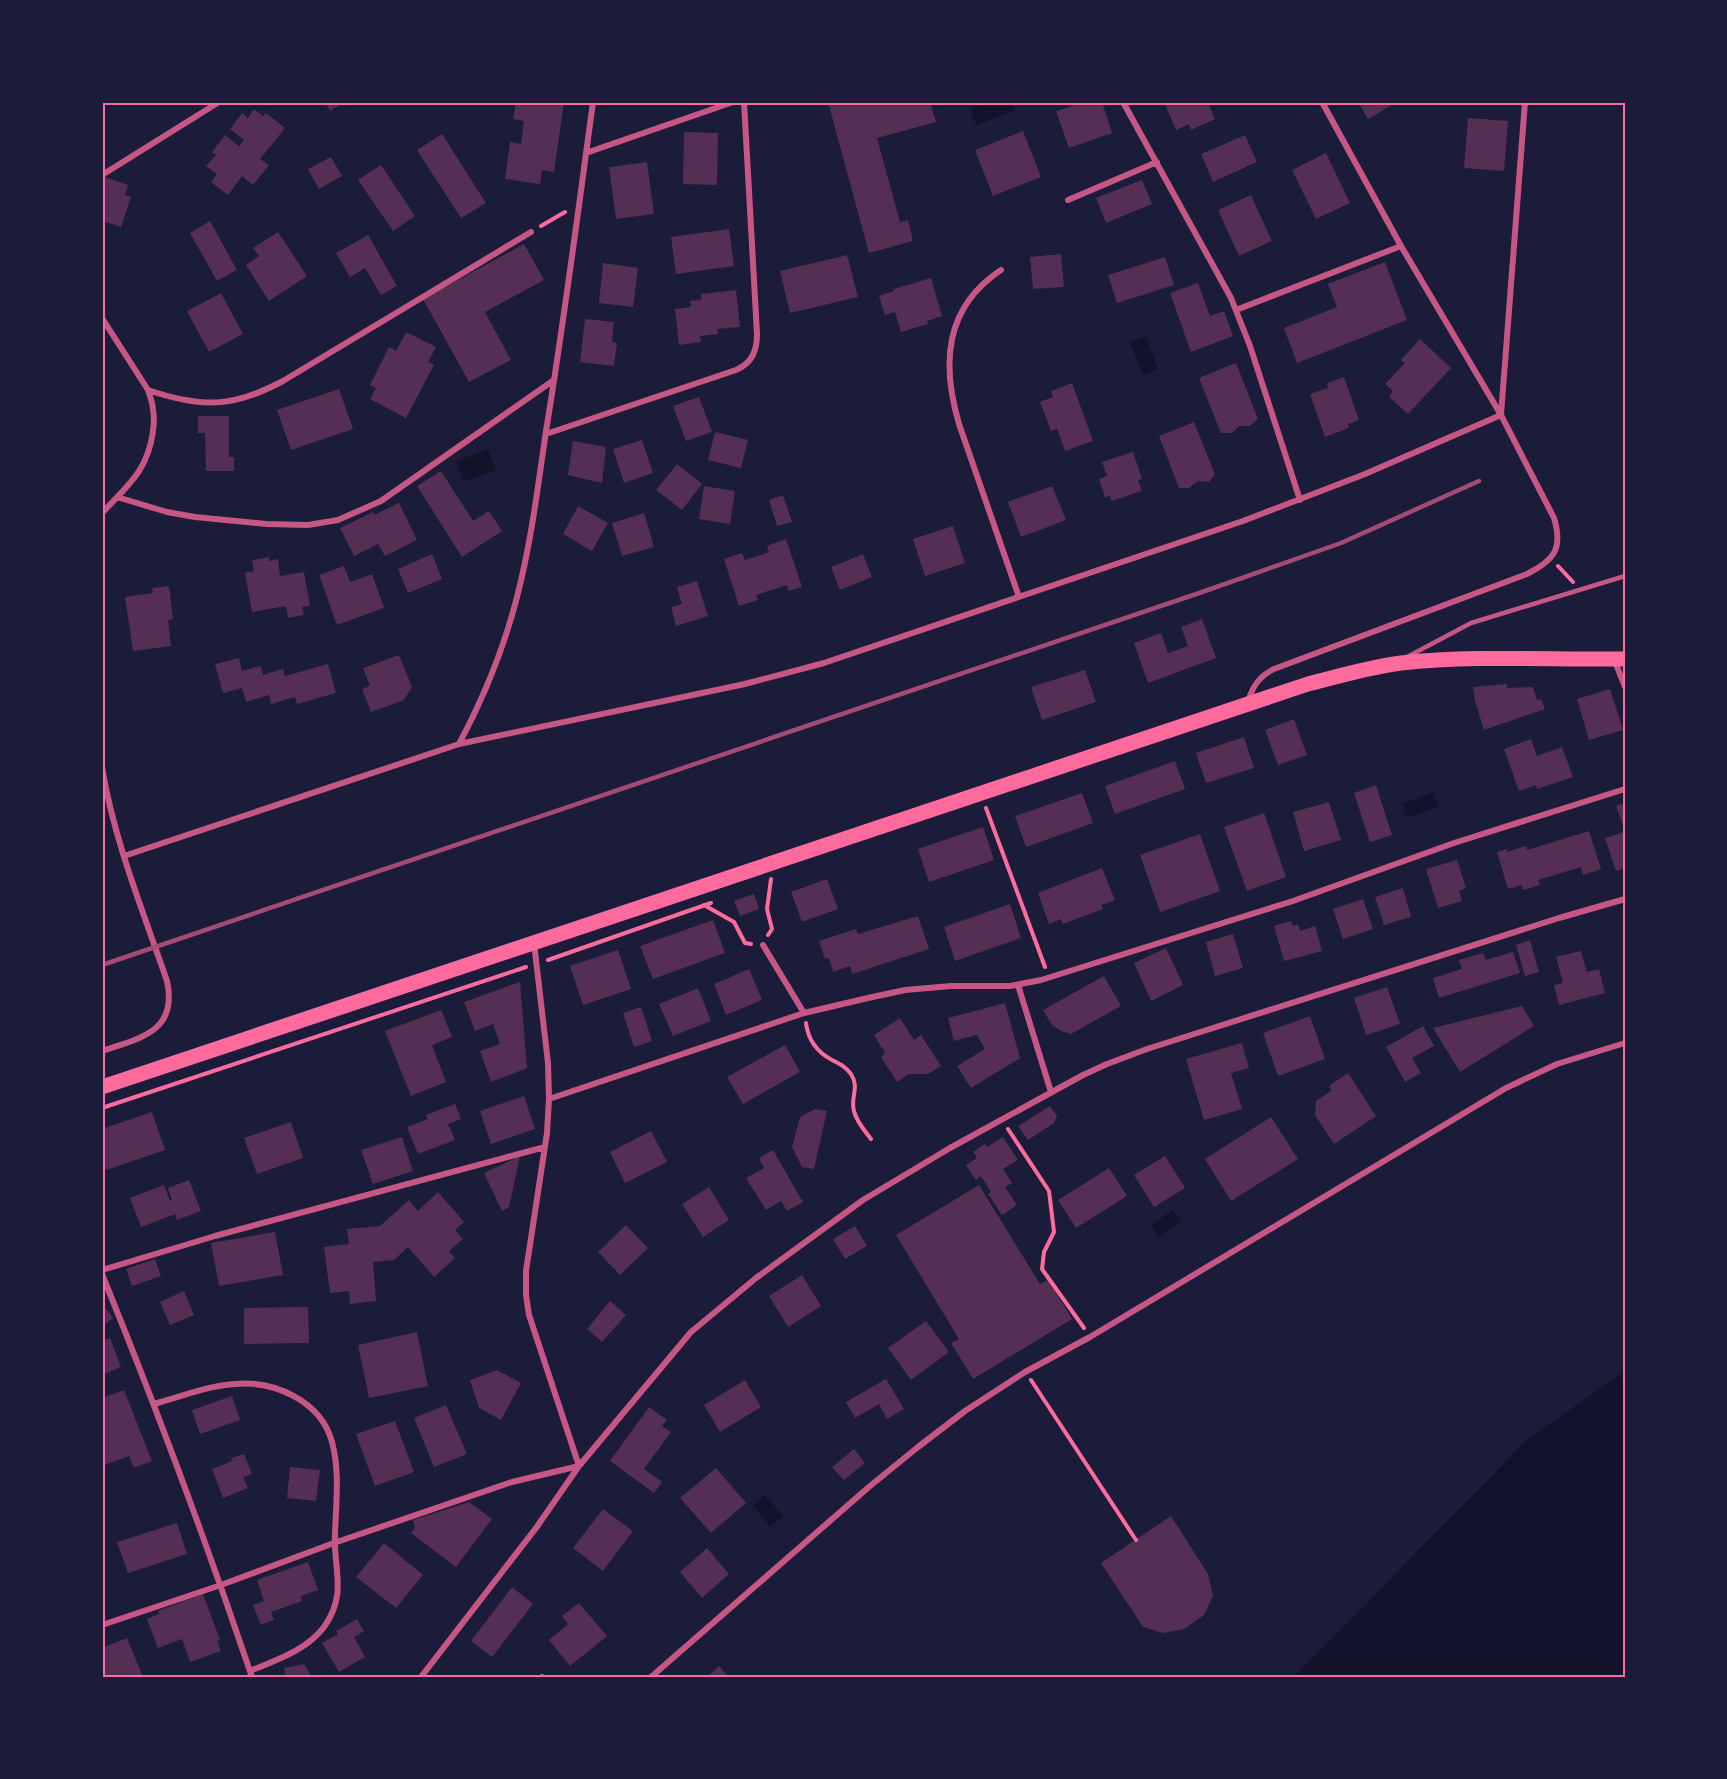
<svg xmlns="http://www.w3.org/2000/svg" width="1727" height="1779" font-family="'Exo 2',sans-serif">
<rect width="100%" height="100%" fill="#1b1b3a"/>
<path fill="#12122b" d="M986,102H1012L1015,111L976,125L970,108Z
M1146,336L1158,369L1143,375L1130,342Z
M488,449L496,470L464,481L457,461Z
M1433,792L1438,806L1407,818L1402,804Z
M1173,1210L1181,1222L1159,1237L1151,1225Z
M1625,1371V1677H1294L1527,1440Z
M765,1495L783,1516L770,1527L753,1505Z"/>
<path fill="#542f53" d="M325,102H345L330,111Z
M516,102H564L554,172L542,170L540,184L505,179L510,142L521,144L524,121L513,119Z
M828,102H930L936,122L877,138L900,222L908,220L913,241L869,253Z
M1084,102H1102L1112,133L1069,148L1056,111Z
M1164,102H1208L1215,119L1191,130L1189,124L1176,130Z
M1358,102H1397L1368,119Z
M254,109L263,116L266,113L285,128L260,159L269,165L253,185L242,176L228,195L211,182L217,174L206,166L216,155L212,152L225,135L239,146L244,140L230,129L242,113L248,118Z
M1468,118L1508,121L1504,171L1464,168Z
M1023,131L1041,177L993,196L975,150Z
M684,132L718,133L717,185L683,184Z
M442,134L486,203L461,218L417,150Z
M1245,135L1257,162L1213,182L1201,154Z
M1326,153L1350,203L1316,219L1292,170Z
M331,157L342,176L319,189L308,169Z
M647,162L654,214L616,219L609,167Z
M381,165L415,216L393,231L358,180Z
M105,177L128,185L125,195L131,197L121,227L102,221V186Z
M1142,180L1152,204L1106,223L1096,198Z
M1251,195L1272,241L1239,256L1218,210Z
M210,221L237,270L217,281L190,233Z
M729,229L734,266L676,274L671,237Z
M278,232L307,276L269,301L246,265L259,256L253,248Z
M368,235L397,286L381,295L365,268L350,277L336,253Z
M524,244L544,280L485,312L511,360L469,382L423,299Z
M1061,254L1064,287L1033,289L1030,257Z
M847,255L858,297L790,313L780,271Z
M1165,257L1174,285L1117,303L1108,275Z
M1385,262L1407,320L1297,363L1284,328L1337,307L1328,284Z
M603,263L638,268L633,307L599,303Z
M931,278L942,316L927,321L928,324L901,332L895,312L885,315L879,296L894,291V289Z
M1198,283L1210,316L1224,311L1233,336L1191,352L1170,293Z
M736,290L740,327L717,329L718,334L700,336L701,342L679,345L675,309L691,307L690,301L701,300V294Z
M221,293L243,334L209,352L187,311Z
M585,319L614,322L612,342L617,343L614,366L580,362Z
M406,332L436,347L428,362L434,365L406,418L370,399L376,388L370,385L389,347L396,351Z
M1420,339L1451,368L1408,414L1389,397L1393,391L1385,384L1405,363L1401,360Z
M1236,363L1258,419L1250,426H1239L1232,433H1221L1199,378Z
M1344,377L1359,420L1348,424L1349,428L1325,437L1310,394L1328,388L1327,383Z
M1072,383L1093,441L1065,451L1057,429L1051,431L1040,402L1053,397L1051,391Z
M339,389L353,429L291,450L277,410Z
M699,397L712,432L686,441L673,406Z
M198,416H229V457H234V471H206L205,433H198Z
M1194,422L1215,474L1209,482L1198,481L1189,488H1179L1159,436Z
M715,432L748,440L741,468L708,460Z
M642,440L653,473L624,483L613,449Z
M573,441L606,447L602,483L568,475Z
M1133,452L1142,479L1138,480L1142,491L1111,501L1110,496L1105,497L1099,479L1107,476L1102,462Z
M677,464L702,484L682,510L656,490Z
M441,471L473,521L489,511L502,531L462,557L417,486Z
M704,486L735,491L730,524L699,519Z
M1052,486L1066,520L1021,537L1008,502Z
M783,495L792,522L777,526L769,500Z
M399,503L417,540L385,556L378,544L354,556L340,528L373,512L374,515Z
M578,506L608,523L592,551L563,534Z
M644,513L654,547L622,556L612,523Z
M953,526L965,563L925,576L913,539Z
M786,539L802,587L788,591L787,585L756,595L758,600L739,606L724,559L742,553L745,560L769,552L767,546Z
M432,554L442,579L408,593L398,569Z
M863,554L872,577L840,590L831,567Z
M269,557V561L278,559L280,576L304,572L310,606L302,607L304,615L288,618L286,606L252,612L245,573L254,571L252,560Z
M344,566L350,582L372,574L384,608L337,625L319,575Z
M697,581L708,616L676,626L671,607L682,604L677,587Z
M169,586L173,619L168,620L171,646L133,651L125,597L153,593L152,588Z
M1202,619L1216,658L1148,683L1134,643L1161,633L1168,653L1188,646L1181,627Z
M399,655L412,687L404,700L371,712L362,689L370,686L363,668Z
M239,658L242,671L261,666L263,675L283,669L285,676L328,664L336,693L297,704L295,697L271,704L269,695L246,702L242,688L223,693L215,664Z
M1085,670L1096,702L1042,720L1031,687Z
M1507,684V688L1533,687L1537,700L1541,699L1545,709L1484,730L1475,701L1473,687Z
M1610,689L1623,730L1589,740L1577,699Z
M1294,719L1307,755L1278,765L1265,730Z
M1244,737L1254,768L1206,783L1196,753Z
M1531,739L1537,756L1562,747L1573,777L1537,789L1536,785L1519,791L1504,749Z
M1175,761L1185,789L1115,814L1105,786Z
M1376,785L1392,835L1370,842L1354,793Z
M1082,793L1093,823L1026,847L1015,816Z
M1329,802L1341,840L1304,851L1293,812Z
M1625,803V831L1616,806Z
M1264,813L1286,877L1247,891L1224,827Z
M983,827L994,860L929,882L918,849Z
M1589,831L1601,869L1583,875L1581,867L1538,880L1540,885L1523,890L1521,885L1508,889L1497,852L1507,849V852L1526,846L1527,850Z
M1625,832V868L1616,871L1605,838Z
M1200,834L1220,891L1160,912L1140,855Z
M1457,860L1466,888L1459,891L1462,901L1438,908L1426,869Z
M1102,868L1115,900L1101,905L1103,909L1063,924L1061,919L1049,924L1038,893Z
M827,879L838,909L802,922L791,892Z
M1403,888L1411,917L1384,925L1375,897Z
M754,894L759,909L740,916L734,901Z
M1363,899L1373,929L1343,939L1333,909Z
M1010,904L1021,938L955,961L944,927Z
M918,916L929,949L852,974L850,966L833,972L829,958L825,959L819,941L856,929L858,934Z
M713,920L725,953L653,979L640,946Z
M1291,921L1293,926L1298,924L1300,931L1315,926L1322,951L1284,961L1274,926Z
M1233,934L1243,968L1215,976L1206,942Z
M1530,940L1539,972L1525,976L1516,945Z
M1166,948L1183,985L1151,1001L1134,963Z
M618,950L631,989L583,1005L570,966Z
M1581,951L1587,972L1599,969L1605,993L1559,1005L1554,985L1563,983L1556,957Z
M1513,952L1520,973L1439,998L1433,978L1462,969L1459,960L1483,953L1486,960Z
M749,969L762,1000L726,1015L714,984Z
M1104,976L1121,1006L1071,1034L1061,1031L1052,1025L1043,1010Z
M520,982L527,1068L491,1082L480,1051L500,1044L493,1024L475,1031L464,1002Z
M1387,987L1400,1024L1366,1035L1354,998Z
M698,988L711,1021L673,1036L659,1004Z
M1005,1003L1020,1058L971,1088L957,1066L985,1049L977,1035L954,1041L948,1018Z
M1522,1006L1534,1026L1460,1072L1433,1028Z
M641,1007L652,1041L634,1047L623,1013Z
M441,1010L452,1037L432,1045L446,1082L411,1096L385,1031Z
M1310,1016L1325,1059L1278,1076L1263,1033Z
M900,1018L914,1040L921,1035L941,1066L928,1074H909L897,1082L881,1057L885,1053L874,1035Z
M1423,1026L1434,1046L1412,1058L1421,1073L1405,1082L1386,1047Z
M1242,1043L1249,1068L1231,1073L1242,1109L1204,1120L1186,1059Z
M785,1045L800,1072L743,1104L727,1077Z
M1348,1073L1376,1116L1334,1144L1315,1115L1316,1101L1332,1090L1329,1086Z
M524,1096L535,1129L491,1144L480,1111Z
M455,1104L461,1119L448,1124L455,1140L418,1154L407,1127L428,1119L426,1115Z
M1050,1106L1057,1116L1054,1123L1028,1140L1018,1126Z
M815,1109L827,1111L814,1169L802,1167L792,1147L800,1117Z
M152,1112L165,1150L106,1170L102,1158V1129Z
M1271,1117L1298,1159L1231,1201L1205,1159Z
M291,1122L303,1158L257,1174L244,1138Z
M651,1131L667,1162L625,1183L610,1152Z
M402,1137L413,1171L373,1184L361,1150Z
M1003,1137L1018,1160L1003,1169L1012,1183L1005,1187L1017,1205L1002,1215L988,1194L991,1192L981,1176L976,1180L966,1165L977,1158L973,1152L985,1144L987,1147Z
M773,1150L803,1202L787,1211L781,1201L766,1210L746,1178L764,1168L759,1158Z
M520,1156L509,1207L502,1211L484,1173Z
M1165,1156L1185,1188L1154,1207L1134,1175Z
M1109,1168L1127,1196L1076,1228L1058,1200Z
M189,1180L201,1211L177,1220L175,1214L141,1227L130,1198L164,1185L170,1201L172,1200L168,1188Z
M979,1185L1040,1284L1048,1280L1072,1319L973,1379L951,1343L959,1339L896,1235Z
M709,1187L729,1220L703,1237L682,1204Z
M438,1192L464,1222L455,1230L463,1239L449,1251L455,1258L434,1277L408,1247L394,1260L373,1262L376,1301L350,1304L349,1291L330,1293L324,1247L349,1244L347,1229L380,1226L409,1200L418,1211Z
M626,1225L648,1248L620,1275L598,1252Z
M855,1226L867,1246L845,1259L833,1239Z
M275,1232L283,1275L219,1286L211,1243Z
M155,1259L161,1276L132,1286L126,1269Z
M802,1275L821,1306L788,1327L769,1296Z
M184,1291L194,1315L170,1325L160,1302Z
M610,1301L626,1315L602,1342L587,1329Z
M102,1303L113,1318L102,1326Z
M308,1307L309,1343L244,1344V1308Z
M926,1321L949,1352L911,1380L888,1348Z
M417,1332L428,1386L369,1398L358,1345Z
M110,1338L121,1367L102,1375V1341Z
M497,1370L521,1383L501,1420L479,1408L470,1380Z
M886,1379L904,1409L887,1419L879,1404L855,1418L846,1402Z
M745,1380L761,1407L720,1432L704,1405Z
M124,1390L152,1461L134,1468L129,1456L102,1466V1398Z
M232,1396L240,1420L200,1434L192,1410Z
M446,1405L467,1454L434,1467L414,1418Z
M649,1407L667,1420L662,1426L671,1432L644,1469L662,1482L654,1493L610,1461Z
M395,1421L414,1472L375,1486L356,1434Z
M854,1449L865,1463L844,1480L832,1467Z
M244,1454L252,1474L243,1477L248,1488L223,1498L212,1469L232,1461L231,1458Z
M290,1467L320,1470L316,1501L287,1498Z
M716,1468L746,1503L711,1533L680,1498Z
M469,1502L492,1519L456,1567L411,1533L415,1528L413,1520Z
M603,1509L633,1531L603,1571L573,1548Z
M1171,1516L1208,1574L1213,1596L1204,1615L1184,1629L1163,1633L1143,1627L1101,1563Z
M177,1523L187,1554L128,1573L117,1542Z
M384,1543L423,1575L396,1608L356,1577Z
M707,1548L729,1574L702,1598L680,1572Z
M308,1562L318,1590L301,1596L302,1601L271,1612L274,1620L261,1625L253,1605L264,1601L257,1580Z
M512,1587L533,1604L492,1657L471,1641Z
M203,1594L220,1640L217,1641L221,1651L190,1662L182,1639L158,1648L147,1619L159,1614L158,1611Z
M579,1603L607,1636L570,1666L549,1640L568,1624L562,1616Z
M357,1619L364,1631L354,1637L365,1657L339,1672L322,1643L338,1634L336,1631Z
M127,1638L143,1677H102V1648Z
M304,1664L312,1677H286L284,1668Z
M719,1666L729,1677H707Z"/>
<g fill="none" stroke-linecap="round" stroke-linejoin="round">
<path stroke="#ff6b9d" stroke-width="4" d="M541,226L565,212
M1558,566L1573,582
M986,808L1045,967
M704,905L734,922L745,943L751,944
M768,935L772,929L767,909L771,879
M548,960L711,903
M806,1023C808,1040 817,1052 832,1060C840,1064 845,1066 851,1074C860,1088 850,1097 854,1111C856,1121 865,1131 871,1139
M102,1108L526,967
M1008,1129L1049,1191L1054,1232L1044,1252L1042,1269L1084,1328
M1031,1380L1136,1540
M541,1677L542,1676L544,1677"/>
<path stroke="#c65784" stroke-width="4.5" d="M1407,657L1471,623L1625,576"/>
<path stroke="#c65784" stroke-width="6" d="M1123,102L1231,298L1250,346L1300,500
M586,153L733,102
M102,175L219,102
M1068,200L1157,162
M1001,270C945,307 941,363 959,424L1019,597
M1236,310L1401,246
M102,318L148,390C153,403 155,418 153,431C148,471 127,486 102,513
M148,390C201,408 233,408 283,381L531,232
M1501,415L1525,102
M546,434L736,370C752,363 757,351 757,334L744,102
M117,497L167,512L195,517L266,524L308,525L338,520L381,501L554,380
M1614,659L1625,687
M1248,702C1252,687 1259,676 1274,669L1527,574C1555,560 1563,548 1554,518L1501,415L1401,246L1322,102
M459,744C484,697 504,648 517,597C531,543 538,486 546,431C564,322 578,212 593,102
M102,767C114,841 143,911 167,981C178,1032 140,1038 102,1051
M124,856L459,744L745,684L824,663L1243,521L1365,474L1501,415
M763,945L804,1013
M1018,985L1051,1092
M549,1099L804,1013L868,998L905,990L951,986H1010L1041,980L1293,901L1454,843L1625,789
M102,1270L215,1236L545,1147
M102,1274C156,1407 206,1541 252,1677
M154,1404C180,1397 207,1386 234,1384C274,1380 321,1401 332,1442C340,1472 336,1503 335,1534C333,1569 348,1593 324,1627C307,1650 276,1660 250,1671
M102,1625L221,1585L334,1543L512,1482L579,1466L529,1315L526,1295V1271L547,1133L549,1099L548,1063L534,943
M421,1677L536,1528L579,1466L691,1332L756,1278L863,1200L950,1148L1083,1075L1107,1064L1147,1049L1559,918L1625,899
M651,1677L870,1486L918,1447L965,1411L1025,1372L1090,1337L1506,1088L1557,1064L1625,1043"/>
<path stroke="#ff6b9d" stroke-width="15" d="M102,1087L1308,684C1339,676 1370,667 1401,663C1476,655 1551,660 1625,659"/>
<path stroke="#a44b75" stroke-width="4.5" d="M102,965L1208,590L1341,543L1479,481"/>
</g>
<rect width="1727" height="1779" fill="none" stroke="#1b1b3a" stroke-width="207"/>
<rect x="104" y="104" width="1520" height="1572" fill="none" stroke="#ff6b9d" stroke-width="2"/>
</svg>
